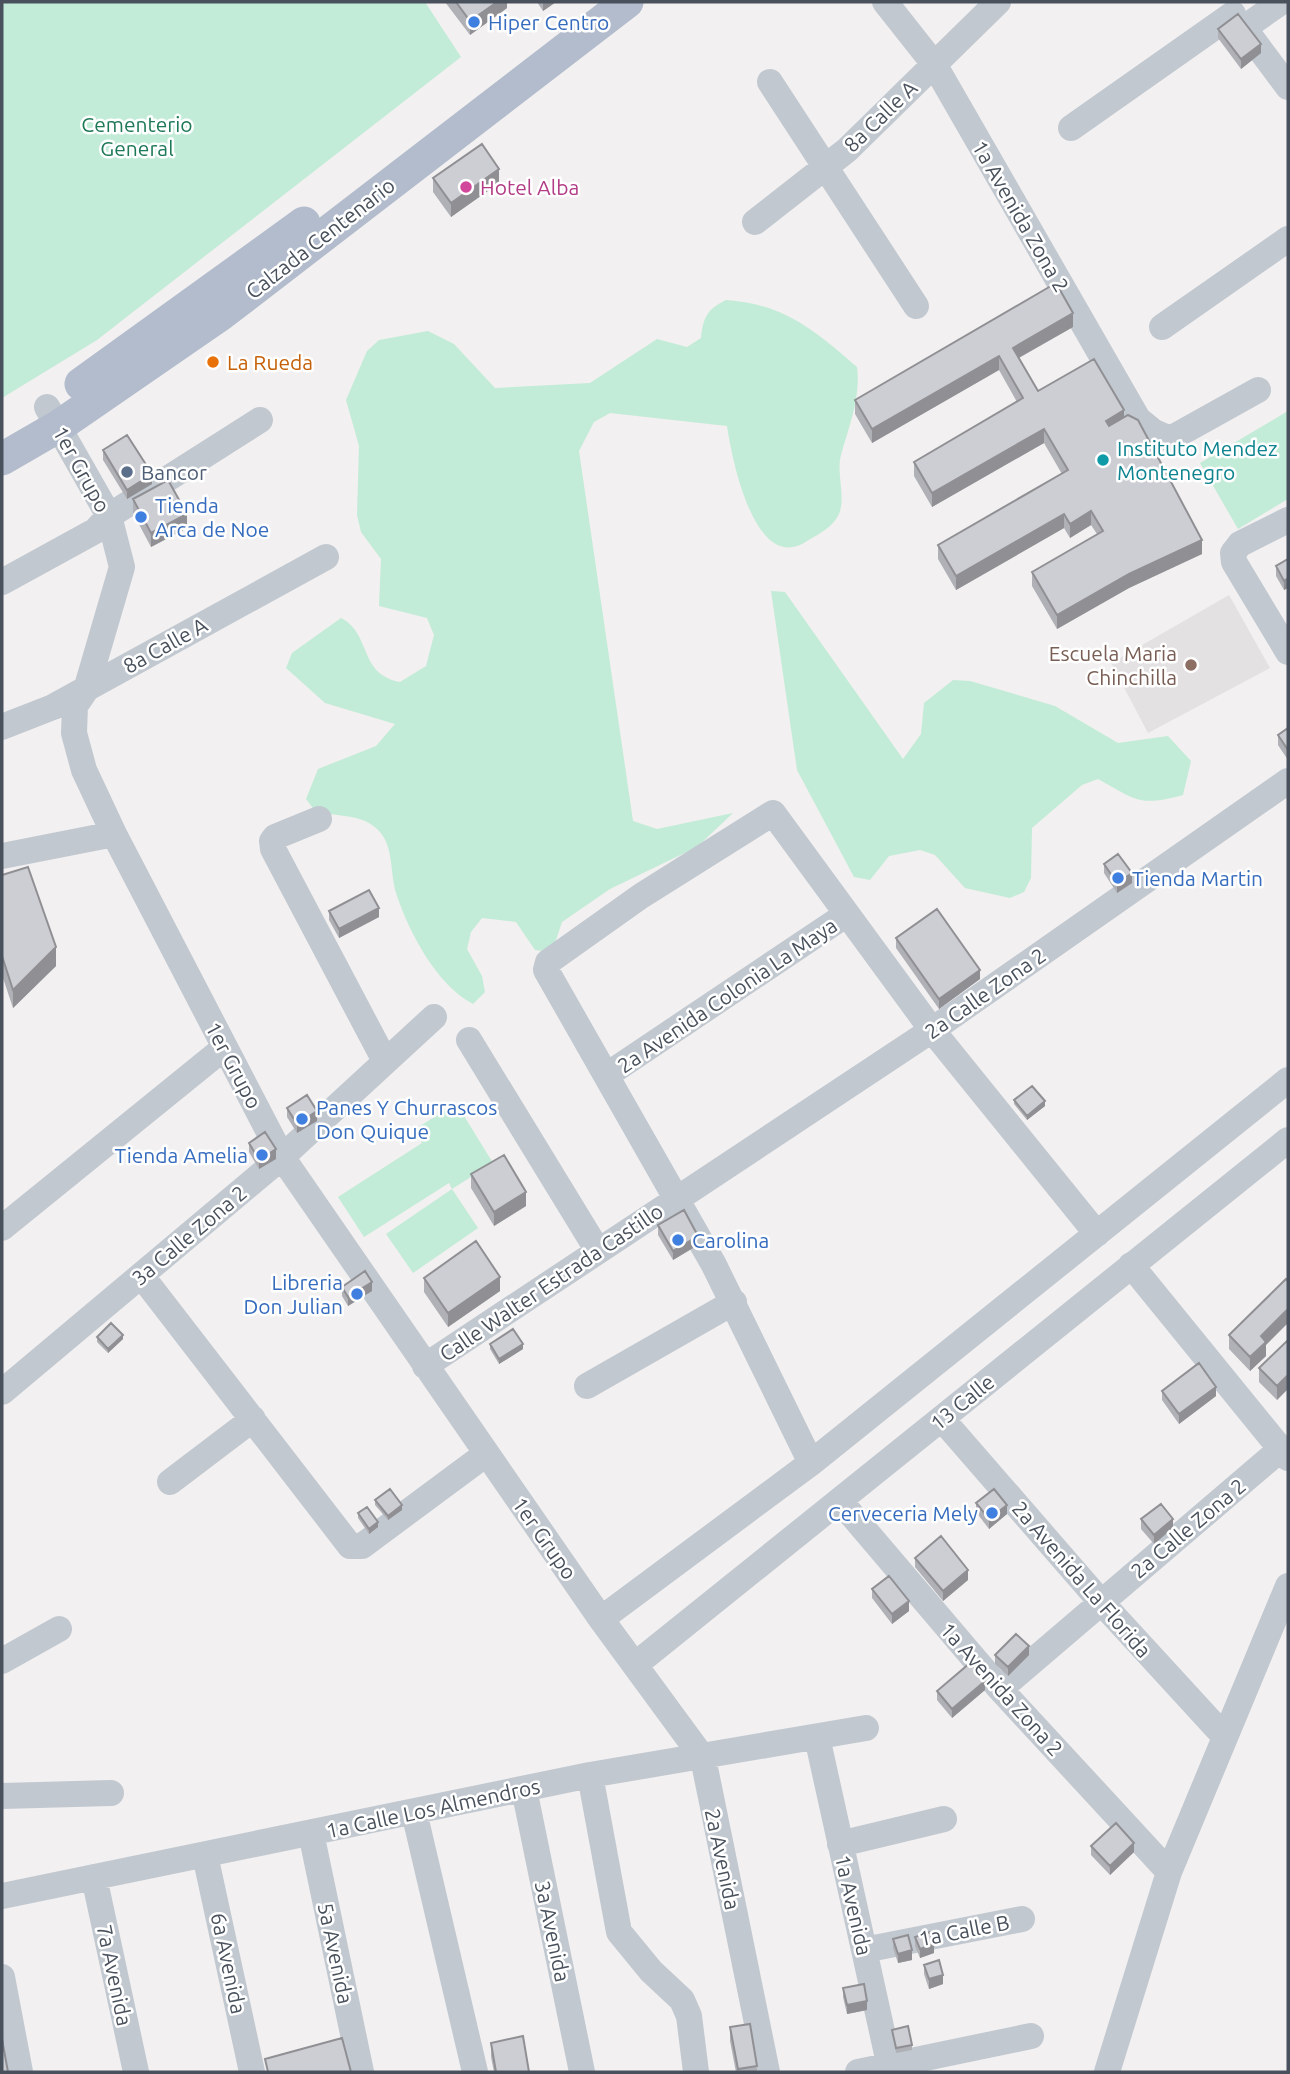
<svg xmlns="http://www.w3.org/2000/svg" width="1290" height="2074" font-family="Ubuntu,sans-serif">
<rect width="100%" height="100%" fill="#f2f0f0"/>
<path fill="#e3e1e1" d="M1229,595L1270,668L1148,733L1111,663Z"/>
<path fill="#c2ecd7" d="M2,2H425L461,57L97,340L2,398Z
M726,300C784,304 814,330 857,367C861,397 849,426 841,455C836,473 846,497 839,514C833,527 819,534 807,541C755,576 732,459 727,426L610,413L594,422L579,451L633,821L657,829L733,813L697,847L610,889L562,922L552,952L535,950L516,922L482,918L471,932L467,949L482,976L485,992L473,1004C437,985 410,934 397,896C388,870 397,839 369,823C355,815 331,815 316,812L306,799L318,769L376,746L395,724L325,703L286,668L292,653L341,618C372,634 358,674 400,682L426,666L434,635L427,618L379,606L381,559L361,532L357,515L359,446L346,400L367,351L379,340L428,331L454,344L495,388L590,383L657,339L687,347L701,338C703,318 707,309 726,300Z
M1288,411V499L1238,529L1200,463Z
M771,591L785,592L903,759L921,734L924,703L953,680L970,681L1055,706L1118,743L1168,736L1191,761L1183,795C1139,807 1136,800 1098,779L1082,785L1032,828L1031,878L1024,892L1010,898L965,888L935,855L920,850L889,856L870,880L854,877L797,770Z
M456,1103L493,1163L452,1189L478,1228L413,1273L386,1234L452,1189L449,1183L364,1237L338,1197L422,1143L414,1130Z"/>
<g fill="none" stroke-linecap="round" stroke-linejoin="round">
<path stroke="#c1c8d0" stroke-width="26" d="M885,2L934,64L1138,419L1154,432L1170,439L1258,390
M1241,24L1288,87
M1244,28L1281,2
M770,82L916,306
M1071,128L1233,14
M755,222L847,150L998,2
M1162,327L1288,239
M47,407L109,516L122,567L86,690L75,706L74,733L84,770L114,834L282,1157L601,1619L703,1758L767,2072
M1288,520L1240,544L1233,553L1234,562L1288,652
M2,582L95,531L109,516L260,420
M2,727L53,707L326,557
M319,819L275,837L272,841L273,849L385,1061
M2,856L114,834
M469,1040L598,1251
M607,1075L847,914
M2,1228L224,1048
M1131,1265L1288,1458
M141,1275L350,1546H362L486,1454
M425,1366L932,1030L1288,781
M587,1386L734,1302
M2,1392L282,1157L434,1017
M942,1419L1101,1602L1224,1736
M811,1463L714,1265L546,970L548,962L641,896L773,813L932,1030L1097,1234
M170,1482L253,1419
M840,1501L1000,1689L1169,1872
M601,1619L811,1463L1288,1080
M2,1661L59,1629
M636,1664L1288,1140
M1000,1689L1281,1449
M817,1737L891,2072
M590,1775L619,1932L651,1971L682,2000L689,2016L696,2072
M524,1789L582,2072
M2,1796L111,1793
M414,1812L475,2072
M311,1833L361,2072
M840,1844L944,1819
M205,1855L252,2072
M94,1877L136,2072
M2,1896L590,1775L866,1728
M864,1950L1022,1919
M2,1977L20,2072
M858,2072L1031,2036
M1107,2072L1169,1872L1288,1586"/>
<path stroke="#b2bccc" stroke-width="33" d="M81,384L304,223
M2,459L59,426L220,315L627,2"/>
</g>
<path fill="#b0b1b6" d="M445,2H507V8L470,35Z
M537,2H556L543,11Z
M1218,29L1261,53L1241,69L1218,38Z
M433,178L499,183L451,217L433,192Z
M1073,327L1019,358L1038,391L1124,418L1202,554L1129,588L1057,629L1032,586V572L1097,534L1091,525L1070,538L1064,528L956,590L938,559V545L1062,474L1044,443L932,507L914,476V462L1017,402L999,370L872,443L855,414V400Z
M103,450L152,484L127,499L103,460Z
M133,499L187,528L151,547L133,513Z
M1288,559V588L1284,590L1276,576V566Z
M1288,728V760L1278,745V735Z
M1104,864L1132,883L1117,893L1104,873Z
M2,875L56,966L13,1008L2,975Z
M329,911L379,917L339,938L329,920Z
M896,938L980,979L939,1009L896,948Z
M1014,1100L1045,1106L1027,1120L1014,1104Z
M287,1108L317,1121L297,1133L287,1117Z
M249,1143L276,1159L259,1169L249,1152Z
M471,1174L526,1206L494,1226L471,1188Z
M658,1225L698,1245L673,1260L658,1235Z
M424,1278L500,1291L448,1327L424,1292Z
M342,1287L372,1291L348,1306L342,1296Z
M1229,1335L1266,1345V1356L1250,1371L1229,1349Z
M97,1337L123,1339L108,1353L97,1342Z
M1288,1340L1277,1400L1259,1382V1368Z
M490,1344L523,1349L499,1364L490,1349Z
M1162,1391L1216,1396L1179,1424L1162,1400Z
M375,1500L402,1510L388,1520L375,1505Z
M976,1503L1007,1514L989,1529L976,1512Z
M358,1513L378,1527L369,1534L358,1518Z
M1141,1519L1173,1528L1154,1544L1141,1529Z
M915,1558L968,1580L943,1601L915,1567Z
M872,1589L909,1611L892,1624L872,1598Z
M995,1655H1029L1008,1676L995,1664Z
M985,1690L952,1718L937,1700V1691Z
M1091,1846L1134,1852L1110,1875L1091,1855Z
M915,1937L934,1953L920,1958L915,1946Z
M893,1939L912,1960L898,1963L893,1948Z
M924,1965L943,1984L929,1989L924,1974Z
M843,1988L867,2010L847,2014L843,1997Z
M730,2027L757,2066V2072H736L730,2041Z
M892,2030L912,2045V2050L896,2053Z
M491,2043L529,2072H494L491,2057Z"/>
<path fill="#909094" d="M497,2H507V8L470,35V21Z
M543,2H556L543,11Z
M1261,44V53L1241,69V59Z
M499,169V183L451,217V203Z
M1073,313V327L1013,361V348Z
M999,356V370L872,443V429Z
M1124,410V424L1106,435V421Z
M1044,429V443L932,507V493Z
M152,474V484L127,499V490Z
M1091,511V525L1070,538V524Z
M187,514V528L151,547V533Z
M1064,514V528L956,590V576Z
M1202,540V554L1129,588L1057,629V615L1129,574Z
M1288,578V588L1284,590V581Z
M1132,873V883L1117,893V883Z
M379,908V917L339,938V929Z
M56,947V966L13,1008V990Z
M980,970V979L939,1009V999Z
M1045,1101V1106L1027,1120V1116Z
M317,1111V1121L297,1133V1124Z
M276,1149V1159L259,1169V1160Z
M526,1192V1206L494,1226V1212Z
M698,1236V1245L673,1260V1251Z
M500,1277V1291L448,1327V1313Z
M372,1282V1291L348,1306V1297Z
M1288,1309V1323L1266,1345V1356L1250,1371V1357L1261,1336Z
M123,1335V1339L108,1353V1349Z
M523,1344V1349L499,1364V1359Z
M1288,1375V1389L1277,1400V1386Z
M1216,1387V1396L1179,1424V1414Z
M402,1505V1510L388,1520V1516Z
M1007,1505V1514L989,1529V1519Z
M1173,1519V1528L1154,1544V1535Z
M378,1522V1527L369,1534V1529Z
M968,1570V1580L943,1601V1591Z
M909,1601V1611L892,1624V1614Z
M1029,1646V1655L1008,1676V1667Z
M985,1681V1690L952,1718V1709Z
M1134,1843V1852L1110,1875V1866Z
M934,1944V1953L920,1958V1949Z
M912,1950V1960L898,1963V1954Z
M943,1975V1984L929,1989V1979Z
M867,2001V2010L847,2014V2005Z"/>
<path fill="#cdced4" stroke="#909094" stroke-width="2" d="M456,2H497L470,21Z
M1238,14L1261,44L1241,59L1218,29Z
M482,144L499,169L451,203L433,178Z
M1056,283L1073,313L1013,348L1038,391L1094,359L1124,410L1106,421L1109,426L1128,415L1138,420L1202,540L1129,574L1057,615L1032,572L1103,531L1091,511L1070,524L1064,514L956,576L938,545L1068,470L1044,429L932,493L914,462L1023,398L999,356L872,429L855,400Z
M127,435L152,474L127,490L103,450Z
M168,480L187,514L151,533L133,499Z
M1288,559V578L1284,581L1276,566Z
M1288,728V750L1278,735Z
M1118,854L1132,873L1117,883L1104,864Z
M28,867L56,947L13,990L2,956V875Z
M369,890L379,908L339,929L329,911Z
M937,909L980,970L939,999L896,938Z
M1032,1086L1045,1101L1027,1116L1014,1100Z
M307,1095L317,1111L297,1124L287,1108Z
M265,1132L276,1149L259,1160L249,1143Z
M504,1155L526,1192L494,1212L471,1174Z
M684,1210L698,1236L673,1251L658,1225Z
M476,1241L500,1277L448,1313L424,1278Z
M365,1271L372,1282L348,1297L342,1287Z
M1286,1279L1288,1281V1309L1261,1336L1266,1342L1250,1357L1229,1335Z
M111,1323L123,1335L108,1349L97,1337Z
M513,1329L523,1344L499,1359L490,1344Z
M1288,1340V1375L1277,1386L1259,1368Z
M1199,1363L1216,1387L1179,1414L1162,1391Z
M390,1489L402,1505L388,1516L375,1500Z
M994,1489L1007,1505L989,1519L976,1503Z
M1161,1504L1173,1519L1154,1535L1141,1519Z
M367,1507L378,1522L369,1529L358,1513Z
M941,1536L968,1570L943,1591L915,1558Z
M889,1576L909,1601L892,1614L872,1589Z
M1016,1634L1029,1646L1008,1667L995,1655Z
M970,1663L985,1681L952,1709L937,1691Z
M1116,1823L1134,1843L1110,1866L1091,1846Z
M930,1932L934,1944L920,1949L915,1937Z
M908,1935L912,1950L898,1954L893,1939Z
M939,1960L943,1975L929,1979L924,1965Z
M864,1984L867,2001L847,2005L843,1988Z
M750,2024L757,2066L738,2069L730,2027Z
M908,2026L912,2045L896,2048L892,2030Z
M523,2036L529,2072H496L491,2043Z
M342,2038L351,2072H268L265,2059Z
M2,2039L8,2072H2Z"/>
<g fill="#3f7fe0" stroke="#fff" stroke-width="2.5">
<circle cx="474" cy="22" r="7"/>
<circle cx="141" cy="517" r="7"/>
<circle cx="1118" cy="878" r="7"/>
<circle cx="302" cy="1119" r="7"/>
<circle cx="262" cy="1155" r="7"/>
<circle cx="678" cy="1240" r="7"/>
<circle cx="357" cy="1294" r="7"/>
<circle cx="992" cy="1513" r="7"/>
</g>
<circle fill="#d1479c" stroke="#fff" stroke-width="2.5" cx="466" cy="187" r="7"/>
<circle fill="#e8710a" stroke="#fff" stroke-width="2.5" cx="213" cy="362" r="7"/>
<circle fill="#0f9aa8" stroke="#fff" stroke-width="2.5" cx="1103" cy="460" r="7"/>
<circle fill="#5c6f8a" stroke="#fff" stroke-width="2.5" cx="127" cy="472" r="7"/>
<circle fill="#8d6e63" stroke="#fff" stroke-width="2.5" cx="1191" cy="665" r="7"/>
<g text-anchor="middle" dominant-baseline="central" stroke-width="5" stroke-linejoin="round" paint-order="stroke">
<g font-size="21" fill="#366cbe" stroke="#fff" text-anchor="start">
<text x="488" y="22">Hiper Centro</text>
<text x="155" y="505">Tienda<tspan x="155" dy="24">Arca de Noe</tspan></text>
<text x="1132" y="878">Tienda Martin</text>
<text x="316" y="1107">Panes Y Churrascos<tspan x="316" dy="24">Don Quique</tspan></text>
<text x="248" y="1155" text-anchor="end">Tienda Amelia</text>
<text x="692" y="1240">Carolina</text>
<text x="343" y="1282" text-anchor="end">Libreria<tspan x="343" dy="24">Don Julian</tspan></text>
<text x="978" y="1513" text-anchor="end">Cerveceria Mely</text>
</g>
<g font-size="21" fill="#49515c" stroke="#fff">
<text transform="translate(880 116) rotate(-44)">8a Calle A</text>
<text transform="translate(1021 216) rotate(60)">1a Avenida Zona 2</text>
<text transform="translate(320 238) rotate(-38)">Calzada Centenario</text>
<text transform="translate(82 469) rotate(61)">1er Grupo</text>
<text transform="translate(165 645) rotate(-29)">8a Calle A</text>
<text transform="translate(985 993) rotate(-35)">2a Calle Zona 2</text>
<text transform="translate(727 995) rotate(-34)">2a Avenida Colonia La Maya</text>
<text transform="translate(234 1065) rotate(62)">1er Grupo</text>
<text transform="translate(189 1235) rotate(-40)">3a Calle Zona 2</text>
<text transform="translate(551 1282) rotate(-34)">Calle Walter Estrada Castillo</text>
<text transform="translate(962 1402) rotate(-39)">13 Calle</text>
<text transform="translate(1188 1528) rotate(-40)">2a Calle Zona 2</text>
<text transform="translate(545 1538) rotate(55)">1er Grupo</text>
<text transform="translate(1082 1579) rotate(49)">2a Avenida La Florida</text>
<text transform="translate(1002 1689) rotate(48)">1a Avenida Zona 2</text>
<text transform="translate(433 1808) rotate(-12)">1a Calle Los Almendros</text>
<text transform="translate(723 1859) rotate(78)">2a Avenida</text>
<text transform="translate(854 1905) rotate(77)">1a Avenida</text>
<text transform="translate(964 1930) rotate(-11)">1a Calle B</text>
<text transform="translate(553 1931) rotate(78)">3a Avenida</text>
<text transform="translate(336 1953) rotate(78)">5a Avenida</text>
<text transform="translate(229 1963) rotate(78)">6a Avenida</text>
<text transform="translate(115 1975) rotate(78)">7a Avenida</text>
</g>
<g font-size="21" fill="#1e7956" stroke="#fff">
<text x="137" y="124">Cementerio<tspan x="137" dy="24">General</tspan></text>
</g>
<g font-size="21" fill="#b23c85" stroke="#fff" text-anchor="start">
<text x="480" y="187">Hotel Alba</text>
</g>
<g font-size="21" fill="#c56008" stroke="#fff" text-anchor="start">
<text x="227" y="362">La Rueda</text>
</g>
<g font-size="21" fill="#0d838f" stroke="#fff" text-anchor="start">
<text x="1117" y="448">Instituto Mendez<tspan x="1117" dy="24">Montenegro</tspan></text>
</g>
<g font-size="21" fill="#4e5e75" stroke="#fff" text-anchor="start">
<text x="141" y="472">Bancor</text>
</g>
<g font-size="21" fill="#785e54" stroke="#fff" text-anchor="end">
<text x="1177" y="653">Escuela Maria<tspan x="1177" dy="24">Chinchilla</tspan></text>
</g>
</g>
<rect width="1290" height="2074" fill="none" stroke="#49515c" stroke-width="7"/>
</svg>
